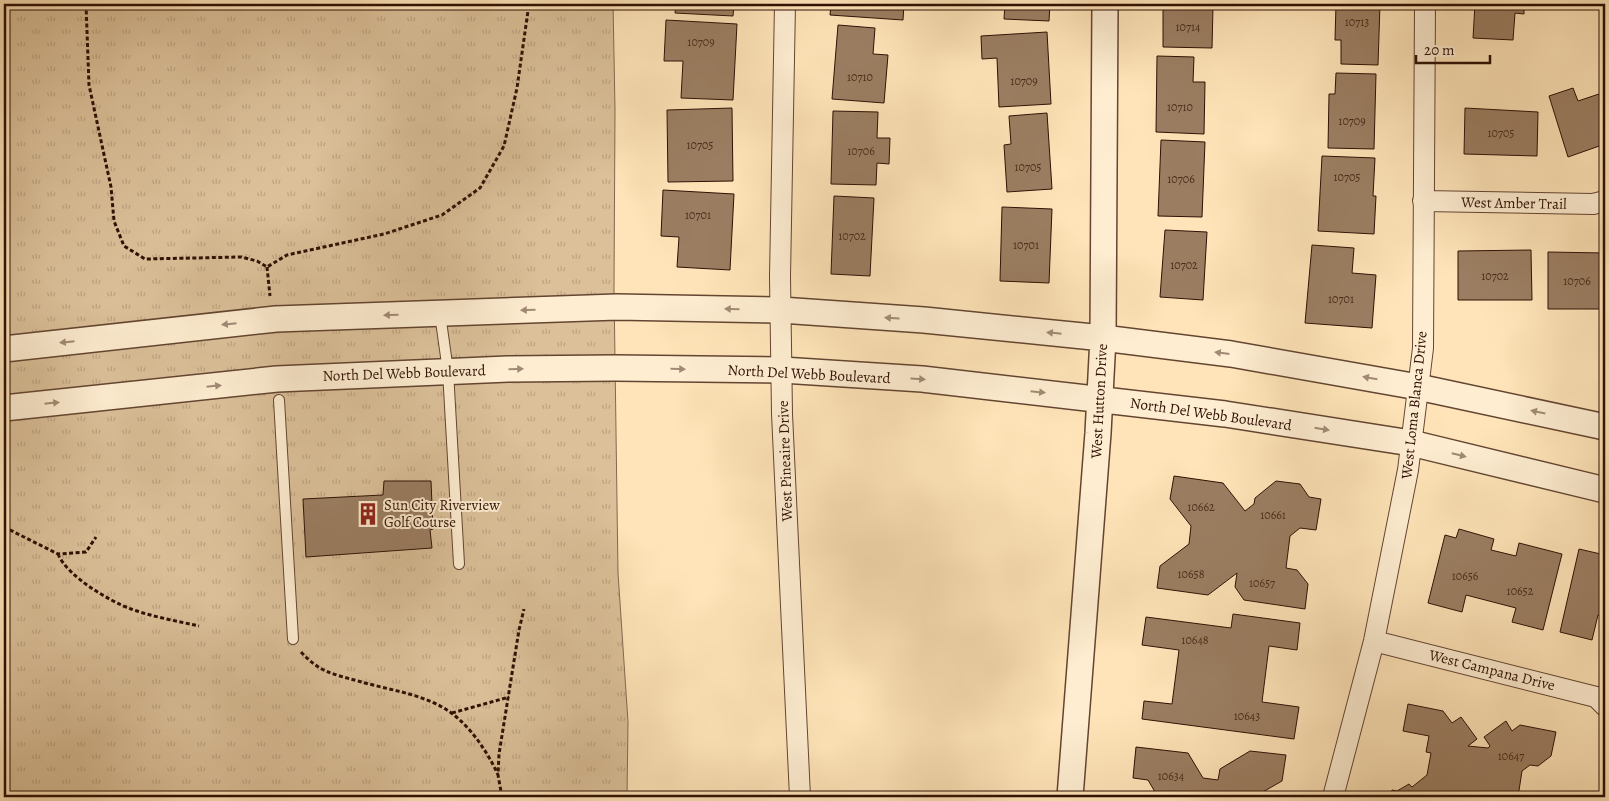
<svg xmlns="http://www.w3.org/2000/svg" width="1609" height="801" font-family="Alegreya,serif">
<defs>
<pattern id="grass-tufts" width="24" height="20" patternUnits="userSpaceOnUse" patternTransform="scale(1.25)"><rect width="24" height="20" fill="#dbc099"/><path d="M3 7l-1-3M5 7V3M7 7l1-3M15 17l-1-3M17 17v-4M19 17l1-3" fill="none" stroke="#bca482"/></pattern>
</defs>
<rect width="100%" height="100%" fill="#fee4b8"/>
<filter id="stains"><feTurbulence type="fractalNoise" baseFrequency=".004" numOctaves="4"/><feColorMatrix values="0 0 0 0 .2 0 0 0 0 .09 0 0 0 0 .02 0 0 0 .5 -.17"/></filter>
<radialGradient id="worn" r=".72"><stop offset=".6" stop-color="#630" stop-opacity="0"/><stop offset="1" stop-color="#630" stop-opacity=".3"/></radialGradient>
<path fill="url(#grass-tufts)" stroke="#85684e" d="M4,4H613L615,109L614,289L618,573L628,722L627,797H4Z"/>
<path fill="#9b7e62" stroke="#2f1004" d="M676,4H734L733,16L675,13Z
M831,4H904L903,20L830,15Z
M1005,4H1050L1049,21L1004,19Z
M1163,4H1224V6H1213L1212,48L1163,47Z
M1336,4H1380L1378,65L1341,64V40H1335Z
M1475,4H1524V14L1515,13L1513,40L1473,38Z
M666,20L737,24L733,100L681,98L683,61H664Z
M838,25L875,28L873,54L888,55L884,103L832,99Z
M1047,32L1051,104L999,107L997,58L982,59L981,36Z
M1157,56L1194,57L1193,82H1205L1204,134L1156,132Z
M1336,73L1376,74L1374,149L1328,148L1329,94H1335Z
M1573,88L1578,101L1605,92V144L1568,157L1549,96Z
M732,108L733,181L668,182L667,110Z
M1465,108L1538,112L1537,156L1464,154Z
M833,111L878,112L877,138H890L889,164L877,163L876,185L831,184Z
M1047,113L1052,189L1007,192L1004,145L1011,144L1009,116Z
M1161,140L1205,142L1202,217L1158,216Z
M1322,156L1375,158L1373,196H1376L1374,234L1318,231Z
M663,190L734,194L730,270L677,267L679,237L661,236Z
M834,196L874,198L870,276L831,274Z
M1002,207L1052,209L1049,283L1000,281Z
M1165,230L1207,232L1203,300L1160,297Z
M1312,245L1354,248L1352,273L1376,275L1372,328L1305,323Z
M1531,250L1532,300H1458V251Z
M1548,252L1605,253V309H1548Z
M1174,476L1223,483L1245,511L1254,504L1255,498L1276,481L1300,484L1309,497L1321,499L1316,530L1300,528L1290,536L1286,568L1297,570L1308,584L1305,609L1244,600L1235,587L1237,573L1208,595L1157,588L1160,566L1189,544L1191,526L1170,499Z
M384,481H431L433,529L430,530L432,548L306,557L303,499L383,495Z
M1459,529L1494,539L1491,550L1516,556L1519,543L1562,554L1543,630L1512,622L1516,608L1466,595L1462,612L1428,603L1445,535L1456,538Z
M1579,549L1605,555V616L1598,615L1592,640L1560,632Z
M1233,614L1300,623L1297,650L1269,646L1262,702L1299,707L1294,739L1142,719L1144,701L1172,704L1179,650L1142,645L1146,617L1231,628Z
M1408,704L1443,711L1452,723L1461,717L1477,739L1468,746L1488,748L1490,746L1484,737L1506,721L1512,731L1520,725L1556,732L1551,756L1538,766L1530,765L1522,771L1518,797H1390L1392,790L1397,791L1409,784L1412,787L1427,775L1431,753L1426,752L1429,736L1403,731Z
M1136,747L1188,753L1203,778L1218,780L1220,769L1250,751L1286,755L1282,781L1254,797H1158L1148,780L1133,778Z"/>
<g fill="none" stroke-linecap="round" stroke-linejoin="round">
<defs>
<path id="service" d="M440,314L448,371L459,564
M279,400L293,639"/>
<path id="minor" d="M785,4L780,277L782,414L800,797
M1423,201L1593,204L1605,201
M1374,641L1596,697L1605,706
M1333,797L1374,641L1408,470L1423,348L1425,4"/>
<path id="tertiary" d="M4,349L276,319L617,307L781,310L924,320L1103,338L1231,354L1418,387L1605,427
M4,408L277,379L508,369L615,368L782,370L922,379L1225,414L1411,443L1605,490
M1070,797L1098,433L1103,338L1105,4"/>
</defs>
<use href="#service" stroke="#634531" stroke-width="12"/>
<use href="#minor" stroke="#634531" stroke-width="22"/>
<use href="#tertiary" stroke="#634531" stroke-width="28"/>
<path stroke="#2f1004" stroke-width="3" stroke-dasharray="4 2.5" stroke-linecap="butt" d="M86,4L89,85L111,187L114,221L124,246L145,259L241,257L257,261L267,267L287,255L384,234L442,215L480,188L504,146L517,88L529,4
M267,267L270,296
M4,527L58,554L86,552L96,537
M58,554C67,576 109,601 131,609C153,617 177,621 199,626
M301,652C319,672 333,674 358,681C385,689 417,693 442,707C466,720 487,750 498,775
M452,713L509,697
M502,797L498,775L499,754L519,630L524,609"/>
<use href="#service" stroke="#feedd1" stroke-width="10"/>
<use href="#minor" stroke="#feedd1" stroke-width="20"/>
<use href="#tertiary" stroke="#feedd1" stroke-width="25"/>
</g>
<defs><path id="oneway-solid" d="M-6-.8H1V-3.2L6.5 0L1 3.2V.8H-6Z" transform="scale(1.25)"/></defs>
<g fill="#a18a75">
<use href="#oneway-solid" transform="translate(732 309) rotate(-179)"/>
<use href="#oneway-solid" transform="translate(528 310) rotate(179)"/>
<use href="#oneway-solid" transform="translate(391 315) rotate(178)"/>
<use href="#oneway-solid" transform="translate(892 318) rotate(-176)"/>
<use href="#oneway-solid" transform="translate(229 324) rotate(174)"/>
<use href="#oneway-solid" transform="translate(1054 333) rotate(-174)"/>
<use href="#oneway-solid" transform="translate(67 342) rotate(174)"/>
<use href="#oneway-solid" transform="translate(1222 353) rotate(-173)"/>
<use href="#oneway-solid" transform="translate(516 369) rotate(-1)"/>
<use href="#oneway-solid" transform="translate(678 369) rotate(1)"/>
<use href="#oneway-solid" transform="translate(1370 378) rotate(-170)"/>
<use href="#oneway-solid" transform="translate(918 379) rotate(4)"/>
<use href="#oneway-solid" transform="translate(214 386) rotate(-6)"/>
<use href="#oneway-solid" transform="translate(1038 392) rotate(6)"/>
<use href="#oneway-solid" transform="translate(52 403) rotate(-6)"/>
<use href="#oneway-solid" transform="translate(1538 412) rotate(-168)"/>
<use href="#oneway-solid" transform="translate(1322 429) rotate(9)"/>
<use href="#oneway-solid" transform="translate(1459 455) rotate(14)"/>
</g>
<defs>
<symbol id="building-bare" viewBox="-9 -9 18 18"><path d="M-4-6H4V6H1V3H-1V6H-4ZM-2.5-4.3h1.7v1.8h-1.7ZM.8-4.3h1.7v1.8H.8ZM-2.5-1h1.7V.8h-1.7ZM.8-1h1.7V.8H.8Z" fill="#8f2418" stroke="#feedd1" stroke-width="2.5" paint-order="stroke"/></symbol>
</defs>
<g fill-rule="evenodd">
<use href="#building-bare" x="352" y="498" width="32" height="32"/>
</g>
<g text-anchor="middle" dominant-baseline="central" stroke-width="4" stroke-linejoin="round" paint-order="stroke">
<g font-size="12" fill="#4a2c1c">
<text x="1357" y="22">10713</text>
<text x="1188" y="27">10714</text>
<text x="701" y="42">10709</text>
<text x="860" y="77">10710</text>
<text x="1024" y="81">10709</text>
<text x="1180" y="107">10710</text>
<text x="1352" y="121">10709</text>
<text x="1501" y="133">10705</text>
<text x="700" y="145">10705</text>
<text x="861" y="151">10706</text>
<text x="1028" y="167">10705</text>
<text x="1347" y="177">10705</text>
<text x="1181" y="179">10706</text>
<text x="698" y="215">10701</text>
<text x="852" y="236">10702</text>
<text x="1026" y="245">10701</text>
<text x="1184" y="265">10702</text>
<text x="1495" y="276">10702</text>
<text x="1577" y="281">10706</text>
<text x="1341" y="299">10701</text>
<text x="1201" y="507">10662</text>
<text x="1273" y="515">10661</text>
<text x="1191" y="574">10658</text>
<text x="1465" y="576">10656</text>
<text x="1262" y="583">10657</text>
<text x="1520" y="591">10652</text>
<text x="1195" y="640">10648</text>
<text x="1247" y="716">10643</text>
<text x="1511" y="756">10647</text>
<text x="1171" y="776">10634</text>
</g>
<g font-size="15" fill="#2f1004" stroke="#feedd1">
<text transform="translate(1514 203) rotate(1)">West Amber Trail</text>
<text transform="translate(404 373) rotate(-2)">North Del Webb Boulevard</text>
<text transform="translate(809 374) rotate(3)">North Del Webb Boulevard</text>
<text transform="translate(1099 401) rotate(-87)">West Hutton Drive</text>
<text transform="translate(1414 405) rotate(-84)">West Loma Blanca Drive</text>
<text transform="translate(1211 414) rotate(8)">North Del Webb Boulevard</text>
<text transform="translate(785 461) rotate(-92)">West Pineaire Drive</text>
<text transform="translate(1492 670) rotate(14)">West Campana Drive</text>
</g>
<g font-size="15" fill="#2f1004" stroke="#feedd1" text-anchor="start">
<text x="384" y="505">Sun City Riverview<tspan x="384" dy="17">Golf Course</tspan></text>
</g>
</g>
<rect width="1609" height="801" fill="none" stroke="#fee4b8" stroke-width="20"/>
<rect x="5" y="5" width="1599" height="791" fill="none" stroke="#2f1004" stroke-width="2.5"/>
<rect x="10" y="10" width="1589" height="781" fill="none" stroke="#2f1004"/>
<path d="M1416 55v8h74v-8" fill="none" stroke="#2f1004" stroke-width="2.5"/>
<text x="1424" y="55" font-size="15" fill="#2f1004" stroke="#feedd1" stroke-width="4" paint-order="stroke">20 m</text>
<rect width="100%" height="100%" filter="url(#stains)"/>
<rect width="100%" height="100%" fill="url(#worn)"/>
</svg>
